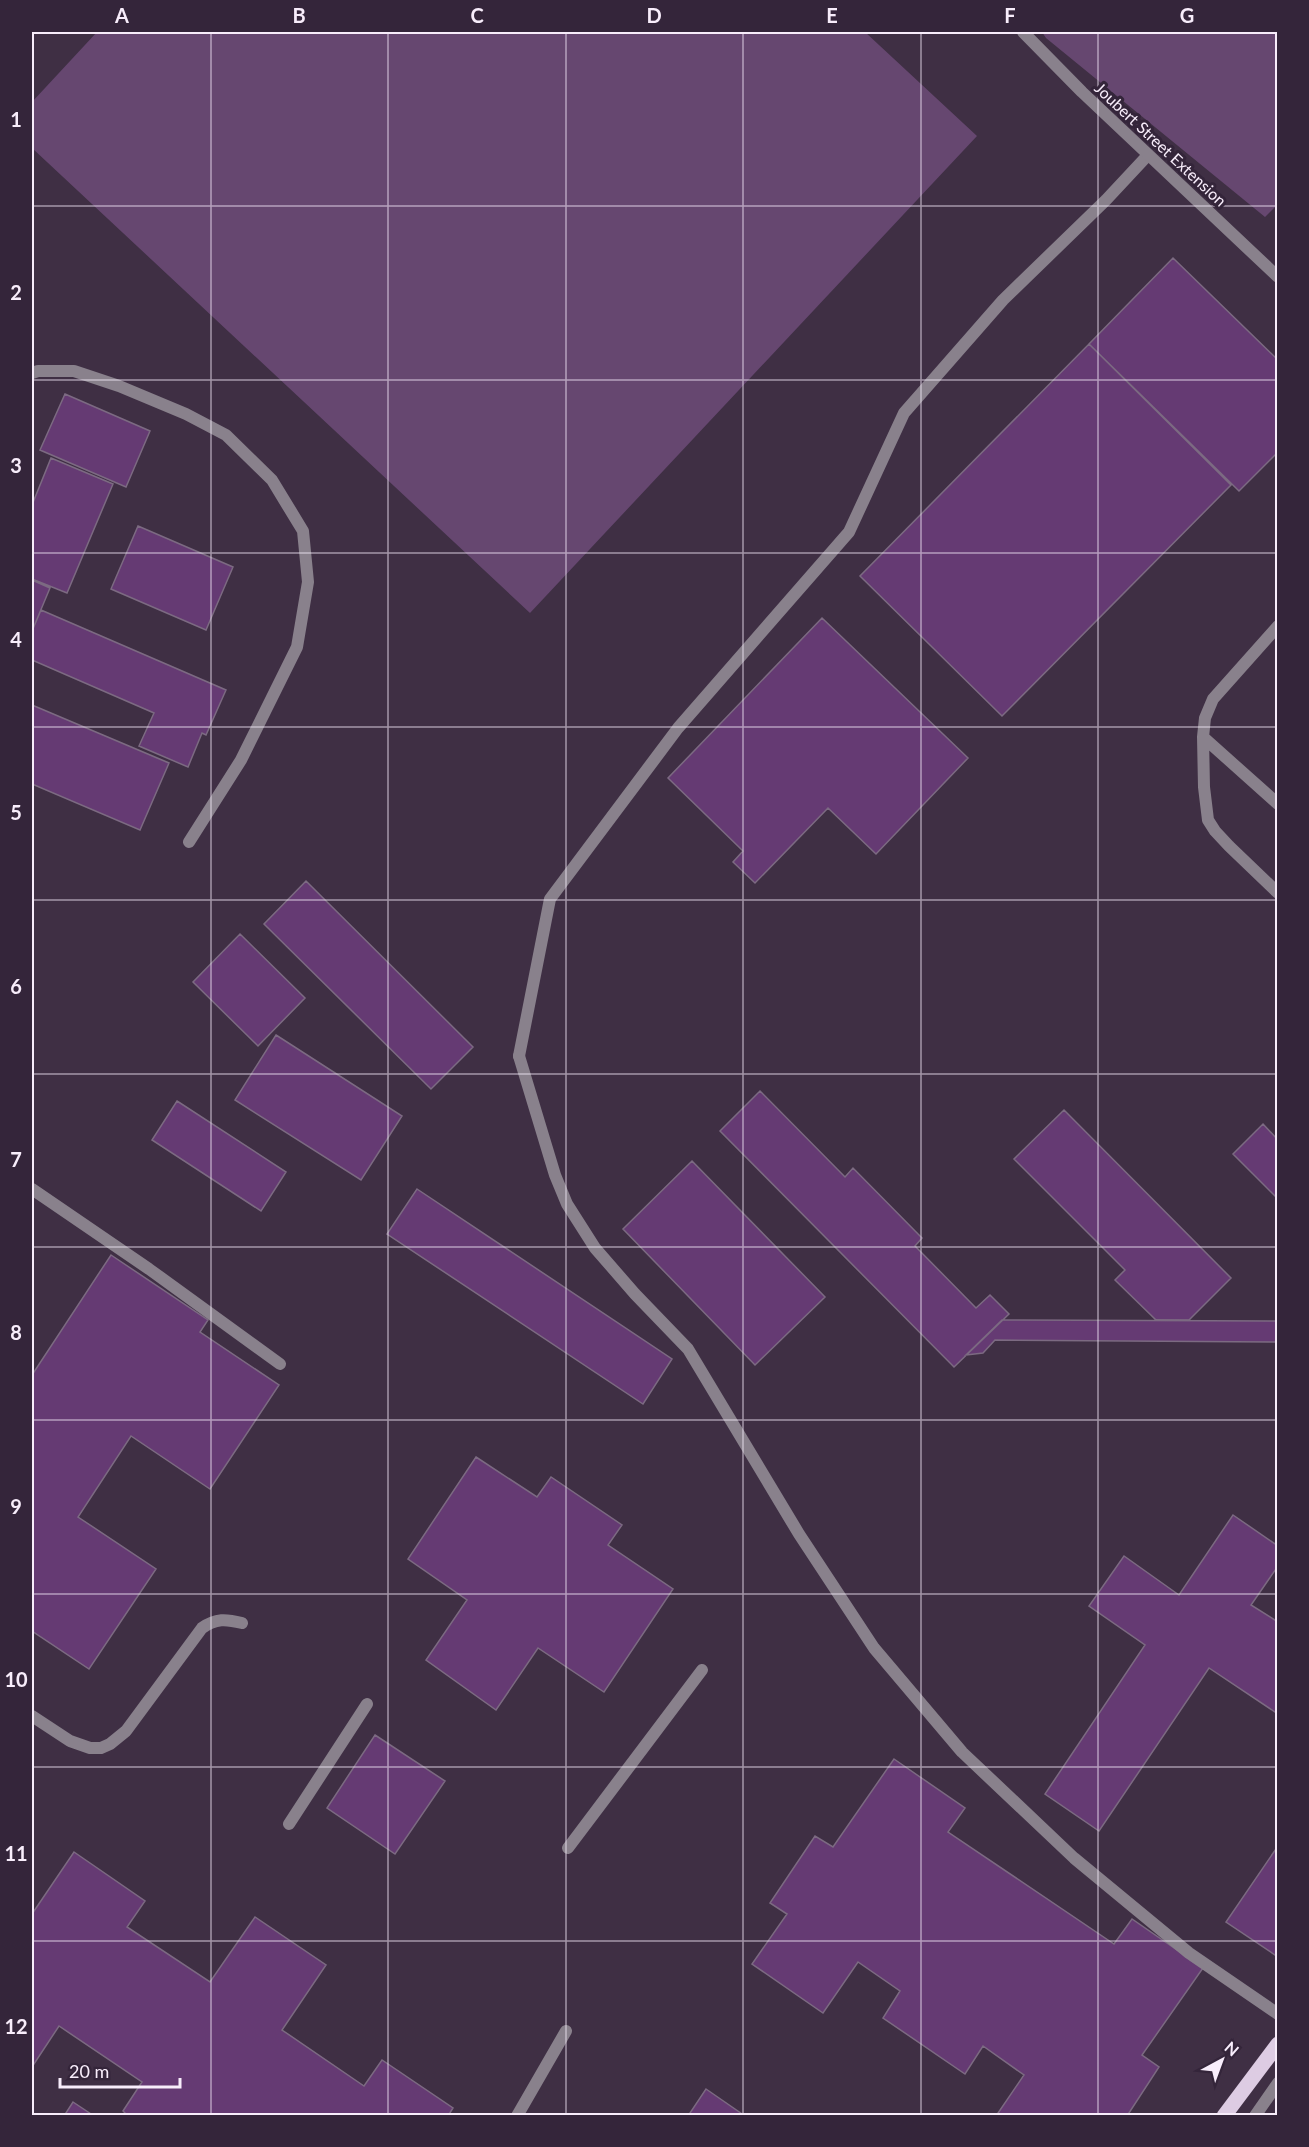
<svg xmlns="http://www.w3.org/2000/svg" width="1309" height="2147" font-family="Lato,sans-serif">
<rect width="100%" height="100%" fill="#3f2f44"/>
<path fill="#664770" d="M97,32H865L977,136L530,613L32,148V102Z
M1042,32H1277V205L1265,217L1046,38Z"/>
<path fill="#653a73" stroke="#7c6a82" stroke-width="1.5" d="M1173,258L1278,360V452L1239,491L1089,344Z
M1089,344L1231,485L1002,716L860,576Z
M65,394L150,431L126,487L40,450Z
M51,458L113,484L67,593L32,579V505Z
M138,526L233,567L206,630L111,589Z
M32,580L50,588L32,631Z
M41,610L226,690L206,735L202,733L188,767L139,746L154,713L32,660V631Z
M822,618L968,758L876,854L828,808L755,883L733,862L743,851L668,778Z
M32,705L169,763L140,830L32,784Z
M306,881L473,1047L431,1089L264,924Z
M240,934L305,998L258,1046L193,982Z
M276,1035L402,1116L361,1180L235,1100Z
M760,1091L845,1177L853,1168L922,1238L915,1246L976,1308L990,1295L1009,1314L954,1367L720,1131Z
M177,1101L286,1172L261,1211L152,1140Z
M1064,1110L1231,1278L1189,1320H1156L1115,1280L1125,1270L1014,1159Z
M1263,1124L1278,1140V1199L1233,1154Z
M692,1161L825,1297L755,1365L623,1229Z
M417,1189L672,1359L643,1404L387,1234Z
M111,1255L208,1320L200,1332L279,1385L210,1489L131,1436L78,1517L156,1569L89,1669L32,1631V1375Z
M1002,1320L1278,1321V1342L995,1340L983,1353L966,1355Z
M476,1457L537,1497L551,1477L622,1525L608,1545L673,1589L604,1692L538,1648L496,1710L426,1660L467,1600L408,1559Z
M1233,1515L1278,1546V1566L1251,1605L1278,1622V1714L1209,1668L1099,1831L1045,1794L1145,1645L1089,1606L1124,1556L1179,1595Z
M375,1735L445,1781L395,1854L327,1808Z
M894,1759L965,1808L948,1832L1114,1944L1132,1919L1203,1968L1142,2055L1159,2067L1127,2116H996L1024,2075L983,2046L965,2074L883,2018L900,1991L858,1962L823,2013L752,1964L787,1914L770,1903L815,1836L833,1847Z
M1278,1846V1957L1226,1922Z
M74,1852L145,1901L127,1927L210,1982L255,1917L326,1965L282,2030L364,2086L382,2060L453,2108L448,2116H128L123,2111L142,2082L59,2026L32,2067V1914Z
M706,2089L745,2116H688Z
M73,2102L94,2116H64Z"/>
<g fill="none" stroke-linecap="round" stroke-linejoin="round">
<path stroke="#89818c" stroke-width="12" d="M32,373L38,371H74L119,386L186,414L226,435L272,480L303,531L308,582L297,647L241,760L189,842
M1278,626L1213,699L1205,718L1203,737L1204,787L1208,820L1215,831L1229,846L1278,893
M1203,737L1278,804
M519,1056L550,899L678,728L849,532L904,413L1003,300L1106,200L1148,155
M32,1189L149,1269L280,1364
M32,1716L70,1741L90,1748H101L110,1744L126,1731L202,1628C216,1618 226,1619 242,1623
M289,1824L367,1704
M568,1848L702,1670
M517,2116L566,2031
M1255,2116L1278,2083"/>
<path stroke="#89818c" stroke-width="12" d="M1023,32L1082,92L1278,277
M519,1056L555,1175L567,1204L595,1248L635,1294L688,1349L799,1534L874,1648L962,1752L1074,1858L1189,1953L1278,2014"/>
<path stroke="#ddcce3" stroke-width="15" d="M1224,2116L1278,2044"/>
</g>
<path fill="none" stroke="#f8edfb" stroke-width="1.5" stroke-opacity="0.55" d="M211,32V2116M388,32V2116M566,32V2116M743,32V2116M921,32V2116M1098,32V2116M32,206H1278M32,380H1278M32,553H1278M32,727H1278M32,900H1278M32,1074H1278M32,1247H1278M32,1420H1278M32,1594H1278M32,1767H1278M32,1941H1278"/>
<g text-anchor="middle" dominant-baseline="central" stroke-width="6" stroke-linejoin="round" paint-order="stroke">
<g font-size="16" fill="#f8edfb" stroke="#34253a">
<text transform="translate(1161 144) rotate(43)">Joubert Street Extension</text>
</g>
</g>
<rect width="1309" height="2147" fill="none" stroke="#34253a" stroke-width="66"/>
<g transform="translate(1222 2060) rotate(41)" stroke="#34253a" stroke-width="4.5" paint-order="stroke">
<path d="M0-4.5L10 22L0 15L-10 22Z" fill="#f8edfb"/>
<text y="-9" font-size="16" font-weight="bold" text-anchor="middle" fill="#f8edfb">N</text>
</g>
<path d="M60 2078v9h120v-9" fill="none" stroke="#f8edfb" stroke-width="3"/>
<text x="69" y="2078" font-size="18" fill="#f8edfb" stroke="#34253a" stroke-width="4.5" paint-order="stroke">20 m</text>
<rect x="33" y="33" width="1243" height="2081" fill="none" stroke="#f8edfb" stroke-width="2"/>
<g font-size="20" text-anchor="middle" font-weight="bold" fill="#f8edfb">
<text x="122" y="23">A</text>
<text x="299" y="23">B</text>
<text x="477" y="23">C</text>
<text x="654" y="23">D</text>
<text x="832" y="23">E</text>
<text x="1010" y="23">F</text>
<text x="1187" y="23">G</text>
<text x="16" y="127">1</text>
<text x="16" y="300">2</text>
<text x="16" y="473">3</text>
<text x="16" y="647">4</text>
<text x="16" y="820">5</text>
<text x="16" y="994">6</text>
<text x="16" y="1167">7</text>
<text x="16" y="1340">8</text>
<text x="16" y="1514">9</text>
<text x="16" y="1687">10</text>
<text x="16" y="1861">11</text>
<text x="16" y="2034">12</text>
</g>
</svg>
